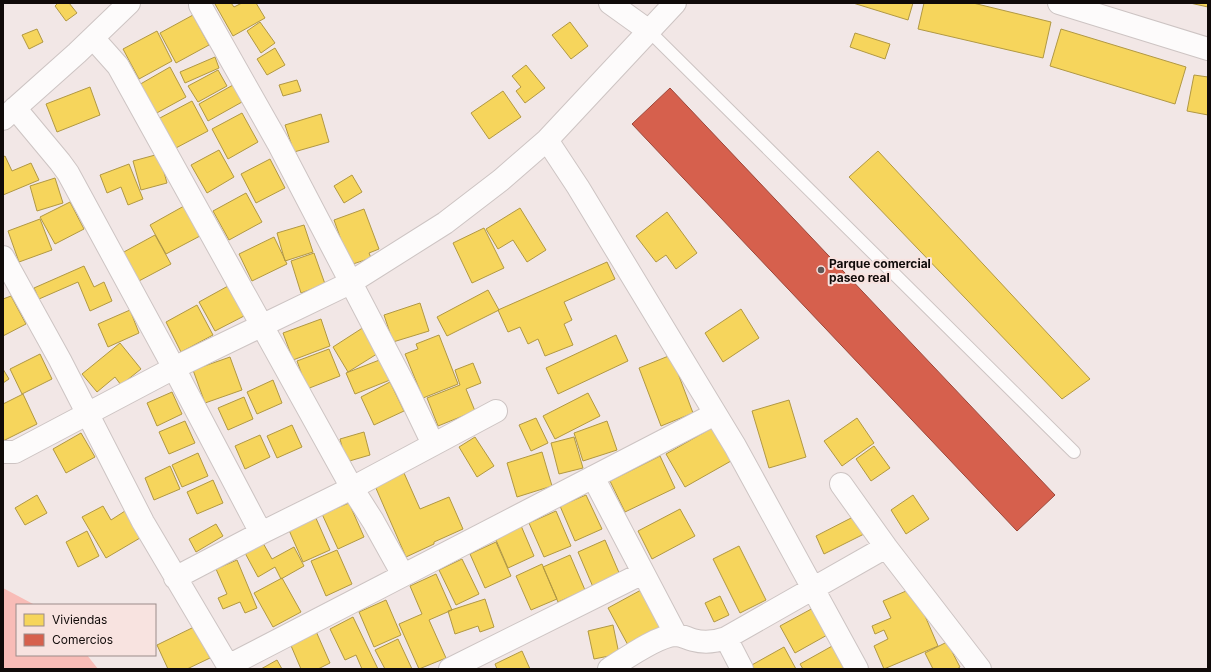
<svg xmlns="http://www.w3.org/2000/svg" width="1211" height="672" font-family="Inter,sans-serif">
<rect width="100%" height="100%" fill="#f2e7e6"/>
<path fill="#f8bcb7" d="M3,588L35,605H17V655H87L98,669H3Z"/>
<path fill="#f6d55c" stroke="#b19843" d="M58,3H69L77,13L66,21L55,6Z
M217,3H231L234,7L242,3H256L265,18L233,36L215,4Z
M853,3H913L908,20Z
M924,3H973L1051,22L1043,58L918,29Z
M1190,3H1208V7Z
M193,15L209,45L176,63L160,33Z
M260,22L275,43L261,53L247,31Z
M570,22L588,46L571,59L552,35Z
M37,29L43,42L29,49L22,35Z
M1061,29L1186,67L1175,104L1050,66Z
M157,31L172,61L139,79L123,49Z
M855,33L890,44L885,59L850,47Z
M275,48L285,65L267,75L257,59Z
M215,57L219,68L185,83L180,72Z
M526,65L545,88L525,103L516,91L521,87L512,76Z
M170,67L186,97L153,115L137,86Z
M218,70L227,86L198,102L188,86Z
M1194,75L1208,77V115L1187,111Z
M297,80L301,91L283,96L279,85Z
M233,85L242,102L208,121L199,104Z
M90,87L100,115L57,132L46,104Z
M503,91L521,117L489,139L471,113Z
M192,101L208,131L174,149L158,119Z
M242,113L258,142L228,159L212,129Z
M321,114L329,142L294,152L285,125Z
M219,150L234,177L207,193L191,165Z
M878,151L1090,379L1062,399L849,177Z
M159,154L167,183L141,190L133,161Z
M5,156L12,171L31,163L39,180L3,195V157Z
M270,159L285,188L256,203L241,174Z
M129,164L143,199L128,205L121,187L107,193L100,175Z
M352,175L362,192L344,203L334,186Z
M55,178L63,203L37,211L30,186Z
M246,193L262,222L229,240L213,211Z
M70,202L84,229L55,244L40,217Z
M184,206L200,236L166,254L150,225Z
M520,208L546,250L527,262L513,240L498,249L486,229Z
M364,209L379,249L369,253L371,258L350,265L334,220Z
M667,212L697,253L676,269L666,255L656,262L636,236Z
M40,219L52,250L19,262L8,231Z
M304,225L313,252L285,261L277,233Z
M484,228L504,268L472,283L453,243Z
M155,235L171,264L137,282L122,253Z
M274,237L287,264L252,281L239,254Z
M314,253L325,284L301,293L291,261Z
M607,262L615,279L564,302L572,320L564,324L573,345L545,356L538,339L528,344L520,327L508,332L498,310Z
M84,266L94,287L104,282L112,301L90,311L78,282L39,299L34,288Z
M228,286L244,316L215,331L199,302Z
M488,290L499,310L447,336L437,317Z
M11,296L26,324L3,336V299Z
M420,303L429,331L393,342L384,315Z
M197,305L213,335L181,352L166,322Z
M741,309L759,338L723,362L705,333Z
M130,310L139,333L108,347L98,324Z
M321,319L330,346L293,360L283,333Z
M364,327L380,352L348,372L333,347Z
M439,335L458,384L423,398L405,354L418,349L416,344Z
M616,335L628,361L558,394L546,368Z
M120,343L141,369L121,385L115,377L97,392L82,374Z
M329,349L340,376L307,389L297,361Z
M40,354L52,379L22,394L10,369Z
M671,355L693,413L661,426L639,368Z
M230,357L242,390L205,403L193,370Z
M382,359L390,380L355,394L346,373Z
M473,363L481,383L466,389L475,411L438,426L427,398L460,385L455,370Z
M3,369L9,379L3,383Z
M273,380L282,403L257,414L247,392Z
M390,382L404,411L374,425L361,397Z
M172,392L182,414L157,426L147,403Z
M588,393L600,416L555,439L543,416Z
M23,394L37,424L3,441V404Z
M244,397L253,419L228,430L218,408Z
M789,400L806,457L769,468L752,411Z
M536,418L548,443L531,451L519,425Z
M857,418L874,443L842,466L824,441Z
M185,421L195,443L169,454L159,432Z
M607,421L617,450L583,461L574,433Z
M292,425L302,447L277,458L267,436Z
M712,428L731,461L685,487L666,454Z
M364,432L370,455L346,462L340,439Z
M81,433L95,457L66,473L53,449Z
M260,435L270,457L245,469L235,446Z
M475,437L494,466L477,477L459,447Z
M574,437L583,468L559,474L551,443Z
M874,446L890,468L871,481L856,459Z
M542,452L552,486L517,497L507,463Z
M198,453L208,476L182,487L172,465Z
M660,456L675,488L625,512L610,481Z
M170,466L180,489L154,500L145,478Z
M404,473L420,509L449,497L463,529L434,542V544L406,557L375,486Z
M213,480L223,503L197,514L187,492Z
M37,495L47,513L25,525L15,508Z
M586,495L602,529L575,541L560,506Z
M913,495L929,519L906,534L891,510Z
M349,503L364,537L338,549L322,514Z
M103,506L111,520L125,511L140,538L106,558L82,517Z
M680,509L695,536L652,559L638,531Z
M556,511L571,546L544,557L529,523Z
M315,516L330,550L303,562L288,528Z
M855,516L864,534L824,554L816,536Z
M519,521L534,556L508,568L493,533Z
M216,524L223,536L196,552L189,539Z
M87,531L99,556L78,567L66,542Z
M605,540L620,575L593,587L578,552Z
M496,542L511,576L485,588L470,554Z
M263,543L272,559L294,547L304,566L281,579L275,567L258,577L245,553Z
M739,546L766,600L740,613L713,559Z
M337,550L352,584L326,596L311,561Z
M570,555L585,590L558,602L543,567Z
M462,559L479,594L456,605L439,570Z
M237,560L257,608L245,613L240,602L223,609L218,598L227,594L216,569Z
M542,564L557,599L531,610L516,576Z
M436,574L452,610L429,620L446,658L419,669L399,624L422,614L410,586Z
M282,578L301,612L273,627L254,593Z
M913,588L938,646L884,669L874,646L888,639L884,630L875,634L872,626L891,618L883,601Z
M641,590L662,629L629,647L608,608Z
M720,596L729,615L714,622L705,603Z
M485,599L494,627L480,632L478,626L455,634L448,611Z
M386,600L401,635L374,647L359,612Z
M815,607L829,634L795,653L780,626Z
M353,617L378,669H362L356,655L345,660L330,629Z
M613,625L619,654L594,659L588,631Z
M194,627L210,658L187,669H168L157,645Z
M315,629L330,663L318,669H301L289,641Z
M398,639L412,669H385L375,650Z
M947,642L960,667L957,669H933L925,653Z
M834,645L847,669H803L800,664Z
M784,647L796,669H752L750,666Z
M522,651L530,669H497L495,664Z
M277,660L282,669H261Z"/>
<path fill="#d6604d" stroke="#9b4639" d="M670,88L1055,495L1017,531L632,124Z"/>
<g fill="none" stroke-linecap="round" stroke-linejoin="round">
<defs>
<path id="service" d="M649,31L1074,452"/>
<path id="minor" d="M610,3L649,31
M1059,3L1208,49
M200,5L278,143L406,388L433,444
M93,38L118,66L352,488L373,521L403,575
M15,108L60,162L68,173L174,368L261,533
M3,119L77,53L129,3
M547,140L578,187L735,446L857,669
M3,257L60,360L143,522L230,669
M3,452H15L174,368L350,283L445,223L501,180L547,140L675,3
M593,477L676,635
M841,484L886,547L980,669
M175,578L261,533L352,488L496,411
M726,638L742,669
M228,666L715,414
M450,669L643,573
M609,669C625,659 657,636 675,635C682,635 686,638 693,640C704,643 715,642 726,638L886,547"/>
</defs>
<use href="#service" stroke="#cdc4c3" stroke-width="14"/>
<use href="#minor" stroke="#cdc4c3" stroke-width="24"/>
<use href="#service" stroke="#fdfbfb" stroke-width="12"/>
<use href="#minor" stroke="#fdfbfb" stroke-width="22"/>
</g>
<circle fill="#5f5756" stroke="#f8e3e0" stroke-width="1.5" cx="821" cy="270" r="4"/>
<g text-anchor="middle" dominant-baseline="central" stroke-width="4" stroke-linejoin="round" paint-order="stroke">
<g font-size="12" font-weight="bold" fill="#100a09" stroke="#f8e3e0" text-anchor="start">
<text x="829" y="263">Parque comercial<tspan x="829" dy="14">paseo real</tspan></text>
</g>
</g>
<rect width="1211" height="672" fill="none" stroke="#100a09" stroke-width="8"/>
<rect x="16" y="604" width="140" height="52" fill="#f8e3e0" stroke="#9b8c8a"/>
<rect x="24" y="614" width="20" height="12" fill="#f6d55c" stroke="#9b8c8a"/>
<text x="52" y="624" font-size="12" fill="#100a09">Viviendas</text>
<rect x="24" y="634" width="20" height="12" fill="#d6604d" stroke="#9b8c8a"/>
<text x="52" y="644" font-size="12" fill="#100a09">Comercios</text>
</svg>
